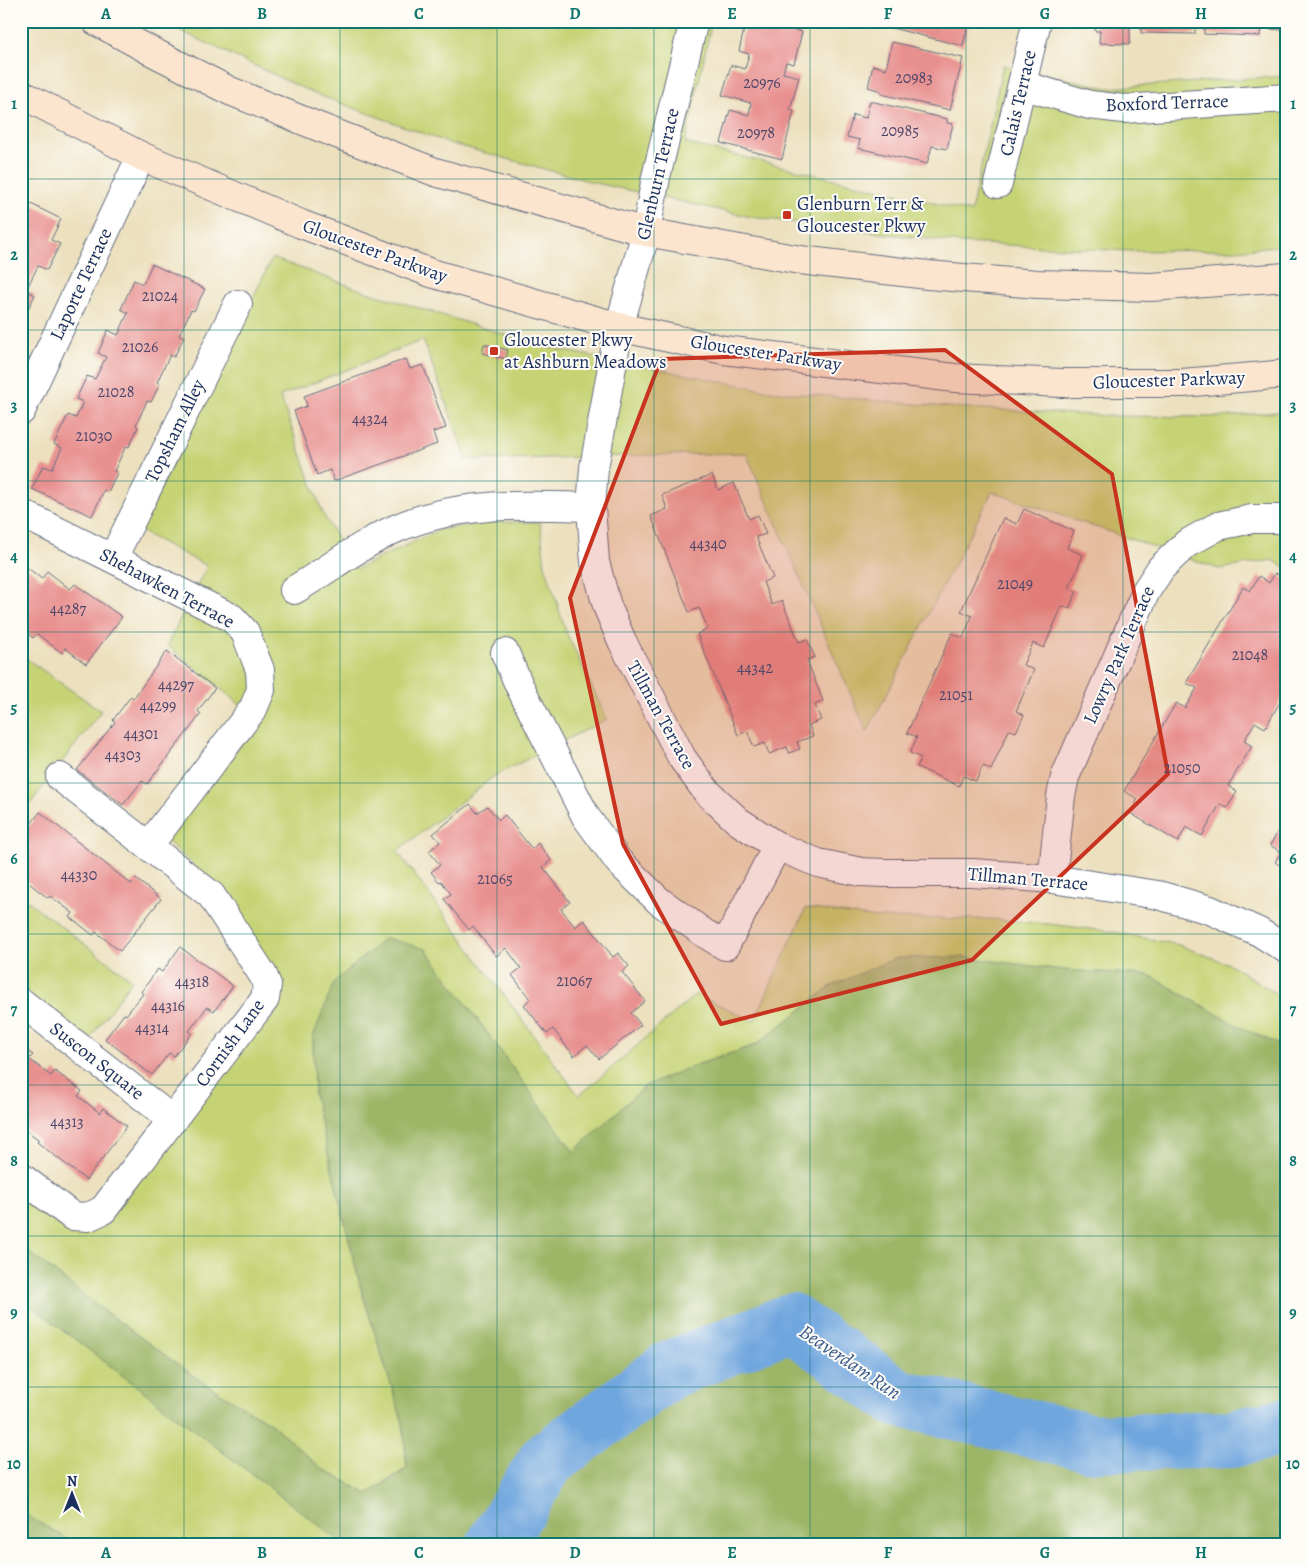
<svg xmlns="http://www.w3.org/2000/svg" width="1307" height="1566" font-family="Alegreya,serif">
<rect width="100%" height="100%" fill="#fdfcf7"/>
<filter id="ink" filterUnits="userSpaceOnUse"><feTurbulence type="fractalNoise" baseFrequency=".02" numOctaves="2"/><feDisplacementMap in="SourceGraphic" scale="10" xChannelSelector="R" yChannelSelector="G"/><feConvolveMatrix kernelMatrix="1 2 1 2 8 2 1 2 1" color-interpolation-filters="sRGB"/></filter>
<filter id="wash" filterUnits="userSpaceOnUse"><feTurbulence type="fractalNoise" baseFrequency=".0096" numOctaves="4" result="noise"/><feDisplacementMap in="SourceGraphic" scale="20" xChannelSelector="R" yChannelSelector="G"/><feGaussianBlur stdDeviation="1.12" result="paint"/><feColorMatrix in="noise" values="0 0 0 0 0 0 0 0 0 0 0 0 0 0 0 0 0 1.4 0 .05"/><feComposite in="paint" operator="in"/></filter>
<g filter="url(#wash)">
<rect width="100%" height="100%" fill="#ece0be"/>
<path fill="#c6d374" stroke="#708169" d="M162,21H712L685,143L971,212L1003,65L1108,88L1286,76V245L1236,250L1132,251L961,243L751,217L596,183L449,143L313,93L187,34Z
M272,258L364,291L545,347L770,391L948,407L1111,416L1222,417L1286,411V567L1272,560L1219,569L992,492L867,732L746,453L467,460L423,340L280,396L323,514L356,569L439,530L485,522H540L545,565L566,632L607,719L496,775L397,851L579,1096L696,994L754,1021L806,908L877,918L989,919L1049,924L1114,932L1179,945L1231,965L1286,1000V1048L1236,1025L1149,975L1064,970L831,986L756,1045L696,1065L645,1086L574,1152L426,949L313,1037L314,1095L361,1289L403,1423L407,1468L367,1494L321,1468L272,1424L202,1382L103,1310L21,1246V1193L74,1231L105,1225L274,1003L213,883L165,839L260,721L167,645L207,566L140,531Z
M21,655L101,711L21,816Z
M21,896L132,980L88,1041L21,989Z
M21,1298L345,1545H74L65,1538L21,1512Z"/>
<path fill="#9cb566" stroke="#5c7262" d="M385,938L426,949L574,1152L645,1086L696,1065L756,1045L831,986L896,958L964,957L1064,970L1149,975L1236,1025L1286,1048V1545H345L21,1298V1246L103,1310L202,1382L272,1424L321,1468L367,1494L407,1469L403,1423L361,1289L314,1095L313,1037L334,982Z
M21,1512L65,1538L74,1545H21Z"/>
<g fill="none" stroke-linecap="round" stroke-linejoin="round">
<path stroke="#6fa6de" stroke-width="58" d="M495,1545L547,1460L669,1370L791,1322L898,1398L1093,1443L1232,1439L1286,1426"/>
</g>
<g id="blocks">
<path fill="#e8908f" d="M746,21H793L791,29L802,32L794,64L786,62L783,73L799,77L790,110L794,111L782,159L721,143L730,110L749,115L751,103L722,95L731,65L745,69L749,54L739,51Z
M881,21H969L963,46L880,25Z
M1081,21H1130V44L1099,43L1100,31H1095V24L1081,23Z
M1141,21H1195V34L1141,33Z
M1204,21H1261L1260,36L1204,34Z
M1269,21H1286V30L1268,29Z
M892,42L963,58L950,110L881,94V91L868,87L873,65L886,69Z
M870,101L947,119V123L953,124L947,149L932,146L927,164L858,148L860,140L847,137L853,115L866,118Z
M21,199L61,219L51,240L60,244L47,270L38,266L26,290L35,295L25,315L21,313Z
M152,264L205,289L194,311L191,310L179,335L184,337L174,357L170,355L157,382L160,384L151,402L147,401L136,425L138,427L129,447L126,446L114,471L117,473L108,492L104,490L92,516L32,489L43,466L52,469L62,448L54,444L68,415L76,418L83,402L76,399L87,376L95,379L106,357L98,353L108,330L118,335L128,313L121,309L134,280L143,284Z
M484,344L508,350L506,359L482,353Z
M406,359L410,369L423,365L446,428L433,432L437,444L334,481L330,470L317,475L294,411L307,406L304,396Z
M712,475L718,490L734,483L749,519L758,515L766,534L756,537L773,578L763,582L772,605L782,601L799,642L807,639L815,657L807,660L823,701L815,705L821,720L809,725L813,736L797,742L800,749L789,753L787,747L769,754L765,743L754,747L747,731L738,735L697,634L708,629L699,608L689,612L651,516L667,509L662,495Z
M1024,509L1074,531L1067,548L1083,555L1069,588L1077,591L1069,609L1062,606L1044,648L1033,643L1023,665L1034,670L1016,711L1024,715L1016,732L1009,730L991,770L983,766L976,781L963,776L959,786L917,767L921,758L910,753L917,737L907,733L952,633L963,638L972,616L961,611L1003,518L1017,524Z
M21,563L42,579L47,571L70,589L75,584L122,617L86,664L65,648L62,653L37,634L33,638L21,629Z
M1275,573L1286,580V692L1265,728L1255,722L1244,741L1252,746L1228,786L1237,792L1227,808L1220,804L1202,836L1186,827L1178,842L1130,813L1138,799L1124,791L1176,703L1185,708L1197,688L1186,683L1243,587L1250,591L1259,576L1269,583Z
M167,651L215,688L198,711L201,714L147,784L142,781L123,805L77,770L115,722L113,720L131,696L133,699Z
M470,804L477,813L487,806L499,820L505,815L532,849L538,843L551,860L543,867L570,902L561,909L575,927L584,920L613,957L618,953L629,966L622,972L645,1001L631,1013L641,1025L599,1059L587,1045L574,1056L553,1029L547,1034L524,1005L530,999L512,975L521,968L506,948L496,956L473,926L469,930L444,899L451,894L441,881L439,882L431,872L440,865L429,851L440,842L433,834Z
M40,812L131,884L136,879L161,899L120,951L96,932L93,935L70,917L73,913L50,896L48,898L25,880L26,878L21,873V836Z
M1286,819V869L1275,862L1281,852L1270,845Z
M180,947L233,986L214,1011L207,1007L189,1031L192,1033L174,1056L169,1053L152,1075L105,1039L124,1014L126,1015L143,994L141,992L158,969L162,972Z
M21,1047L33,1055L29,1059L51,1076L55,1071L82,1091L78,1096L100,1113L103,1108L127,1126L86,1180L37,1142L39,1140L21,1126Z"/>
</g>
</g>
<g filter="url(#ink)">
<use href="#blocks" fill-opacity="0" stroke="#646d80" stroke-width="1"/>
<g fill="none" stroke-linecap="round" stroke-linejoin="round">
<defs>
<path id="minor" d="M694,21L656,177L646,232L619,327L594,468L591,507L595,562L607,606L622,641L682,758L707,792L738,821L777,846L818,863L861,872L884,873H973L1052,879L1158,895L1210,910L1259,932L1286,949
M1022,85L1090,105L1123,109L1286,98
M998,184L1037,21
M21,411L141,156
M21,513L232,618L245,632L260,670L261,690L253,709L149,845
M113,558L238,304
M294,590C328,570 359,545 395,529C457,501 525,505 591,507
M505,653L519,685L586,817L619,862L659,901L704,933L725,946L777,846
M1052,879L1061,796L1065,777L1146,591L1161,568L1186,544L1218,526L1252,519H1286
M21,1002L173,1120
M21,1177L72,1216L88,1217L103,1210L265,999L267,985L263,975L211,895L60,777"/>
<path id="secondary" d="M96,21L149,50L230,91L319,127L435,172L646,232L800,260L928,275L1037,284L1151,287L1286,277
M21,94L141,156L301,224L431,273L619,327L724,350L955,378L1062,383H1182L1286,374"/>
</defs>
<use href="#minor" stroke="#646d80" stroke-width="30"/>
<use href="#secondary" stroke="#646d80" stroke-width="30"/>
<use href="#minor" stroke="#fff" stroke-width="28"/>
<use href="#secondary" stroke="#fbe5cf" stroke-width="28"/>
</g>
</g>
<path fill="#c8321e" fill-opacity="0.2" stroke="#c8321e" stroke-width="4" stroke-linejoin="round" d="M945,350L1112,474L1168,774L972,960L721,1024L623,844L570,598L661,359Z"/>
<path fill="none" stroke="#0f766e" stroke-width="1" stroke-opacity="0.55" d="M184,21V1545M340,21V1545M497,21V1545M654,21V1545M810,21V1545M966,21V1545M1123,21V1545M21,179H1286M21,330H1286M21,481H1286M21,632H1286M21,783H1286M21,934H1286M21,1085H1286M21,1236H1286M21,1387H1286"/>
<g fill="#c8321e" stroke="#fdfcf7" stroke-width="2">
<rect x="782" y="210" width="10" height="10" rx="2.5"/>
<rect x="489" y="346" width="10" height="10" rx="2.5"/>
</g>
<g text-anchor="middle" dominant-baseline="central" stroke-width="4" stroke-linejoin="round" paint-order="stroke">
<g font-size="16" fill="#4e476a">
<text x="914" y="78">20983</text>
<text x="762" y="83">20976</text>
<text x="900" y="131">20985</text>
<text x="756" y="133">20978</text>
<text x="160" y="296">21024</text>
<text x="140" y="347">21026</text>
<text x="116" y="392">21028</text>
<text x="370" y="419">44324</text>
<text x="94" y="436">21030</text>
<text x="708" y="544">44340</text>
<text x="1015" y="584">21049</text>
<text x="68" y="609">44287</text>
<text x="1250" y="655">21048</text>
<text x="755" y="668">44342</text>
<text x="176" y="685">44297</text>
<text x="956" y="695">21051</text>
<text x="158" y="706">44299</text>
<text x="141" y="734">44301</text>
<text x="123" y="755">44303</text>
<text x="1182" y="768">21050</text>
<text x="79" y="875">44330</text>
<text x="495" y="879">21065</text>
<text x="574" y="981">21067</text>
<text x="192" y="982">44318</text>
<text x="168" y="1006">44316</text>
<text x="152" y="1028">44314</text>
<text x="67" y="1122">44313</text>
</g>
<g font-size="19" fill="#1b2f5e" stroke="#fdfcf7">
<text transform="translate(1018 103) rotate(-77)">Calais Terrace</text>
<text transform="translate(1167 103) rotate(-2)">Boxford Terrace</text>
<text transform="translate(658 174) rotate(-77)">Glenburn Terrace</text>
<text transform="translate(375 251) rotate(20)">Gloucester Parkway</text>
<text transform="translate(81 284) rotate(-65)">Laporte Terrace</text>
<text transform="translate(766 353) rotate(9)">Gloucester Parkway</text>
<text transform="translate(1169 380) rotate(-2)">Gloucester Parkway</text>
<text transform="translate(175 431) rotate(-64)">Topsham Alley</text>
<text transform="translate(167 588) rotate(28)">Shehawken Terrace</text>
<text transform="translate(1119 655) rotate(-66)">Lowry Park Terrace</text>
<text transform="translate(661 715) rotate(61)">Tillman Terrace</text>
<text transform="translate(1028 879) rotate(5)">Tillman Terrace</text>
<text transform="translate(230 1043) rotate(-54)">Cornish Lane</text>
<text transform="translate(97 1061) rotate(38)">Suscon Square</text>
</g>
<g font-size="19" fill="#1b2f5e" stroke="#fdfcf7" text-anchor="start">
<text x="797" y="204">Glenburn Terr &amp;<tspan x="797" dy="22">Gloucester Pkwy</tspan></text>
<text x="504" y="340">Gloucester Pkwy<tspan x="504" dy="22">at Ashburn Meadows</tspan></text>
</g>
<g font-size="20" font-style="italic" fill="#38598b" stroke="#fdfcf7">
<text transform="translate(850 1362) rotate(34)">Beaverdam Run</text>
</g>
</g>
<rect width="1307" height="1566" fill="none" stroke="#fdfcf7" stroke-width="55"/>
<g transform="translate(72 1494)" stroke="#fdfcf7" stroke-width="4" paint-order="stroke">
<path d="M0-4L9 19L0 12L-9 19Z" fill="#1b2f5e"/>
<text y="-8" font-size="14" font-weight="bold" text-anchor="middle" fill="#1b2f5e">N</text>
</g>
<rect x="28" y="28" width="1252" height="1510" fill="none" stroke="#0f766e" stroke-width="2"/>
<g font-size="16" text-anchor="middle" font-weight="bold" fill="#0f766e">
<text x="106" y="19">A</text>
<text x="262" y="19">B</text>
<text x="419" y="19">C</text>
<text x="575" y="19">D</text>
<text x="732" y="19">E</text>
<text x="888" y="19">F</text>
<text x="1045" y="19">G</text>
<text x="1201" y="19">H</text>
<text x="14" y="109">1</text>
<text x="1293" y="109">1</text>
<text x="14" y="260">2</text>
<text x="1293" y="260">2</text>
<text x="14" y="411">3</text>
<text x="1293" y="411">3</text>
<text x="14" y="562">4</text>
<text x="1293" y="562">4</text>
<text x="14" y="713">5</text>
<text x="1293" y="713">5</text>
<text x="14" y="864">6</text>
<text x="1293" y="864">6</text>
<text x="14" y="1015">7</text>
<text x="1293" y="1015">7</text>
<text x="14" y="1166">8</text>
<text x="1293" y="1166">8</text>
<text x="14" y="1318">9</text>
<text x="1293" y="1318">9</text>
<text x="14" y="1469">10</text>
<text x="1293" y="1469">10</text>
<text x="106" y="1558">A</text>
<text x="262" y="1558">B</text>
<text x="419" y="1558">C</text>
<text x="575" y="1558">D</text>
<text x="732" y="1558">E</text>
<text x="888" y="1558">F</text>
<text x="1045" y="1558">G</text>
<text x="1201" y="1558">H</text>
</g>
</svg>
